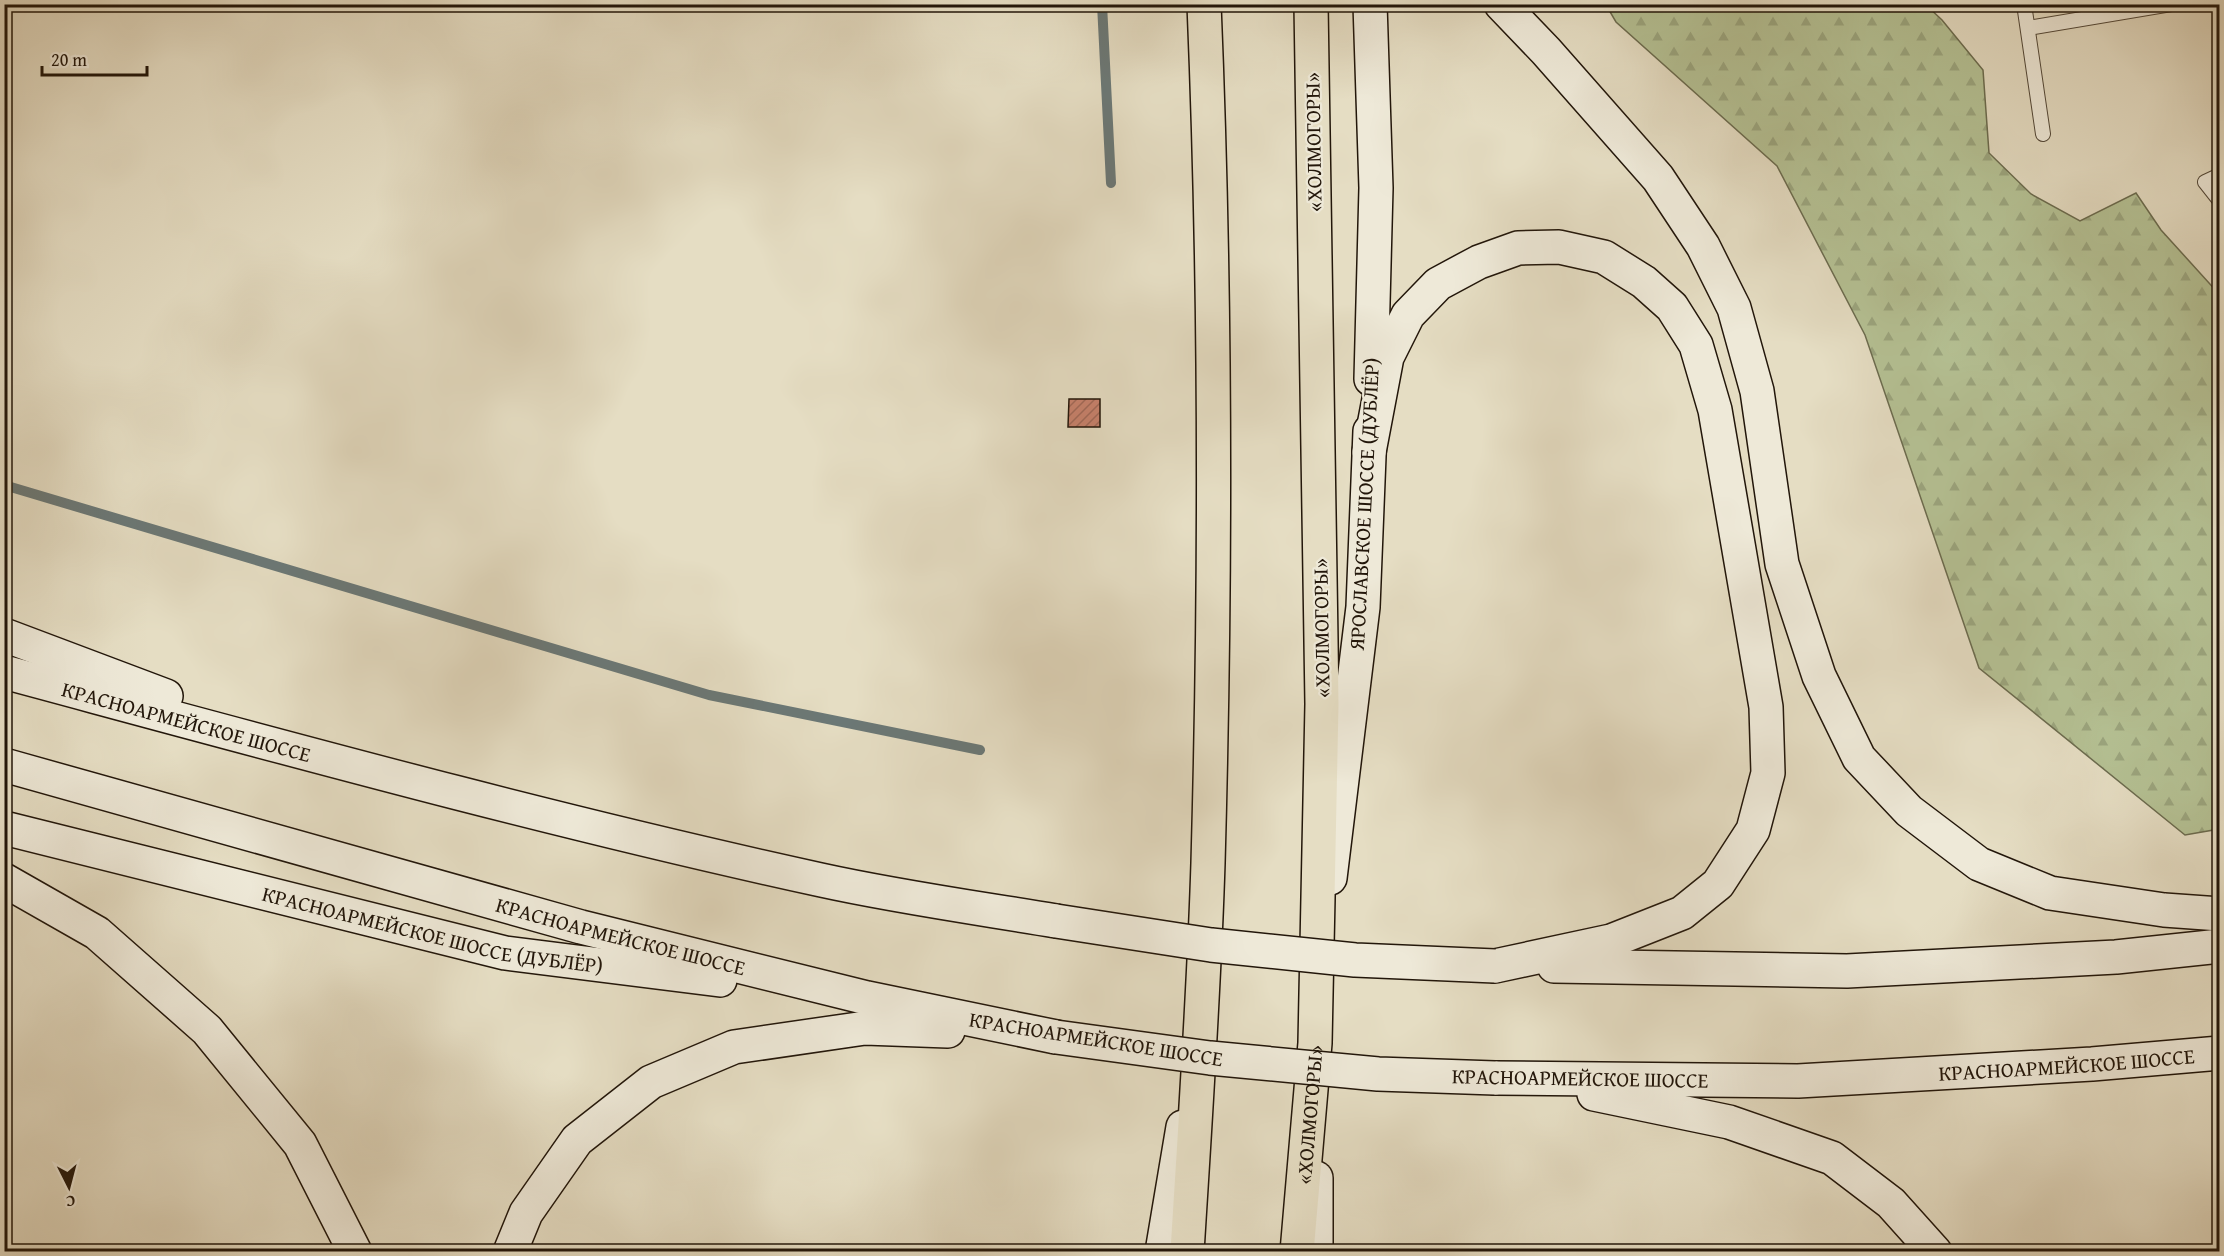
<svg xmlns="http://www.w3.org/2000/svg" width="2224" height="1256" font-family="'Gentium Book Plus',serif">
<defs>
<pattern id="forest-firs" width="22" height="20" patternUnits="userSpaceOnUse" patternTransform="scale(1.5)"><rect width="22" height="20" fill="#b5c194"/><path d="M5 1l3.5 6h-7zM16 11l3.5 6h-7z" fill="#9ba57e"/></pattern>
<pattern id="building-hatch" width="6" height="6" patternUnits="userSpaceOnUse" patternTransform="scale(1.5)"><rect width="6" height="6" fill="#c8826d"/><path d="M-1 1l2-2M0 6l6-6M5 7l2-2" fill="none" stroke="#a26958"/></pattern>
</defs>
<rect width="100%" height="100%" fill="#e5ddc3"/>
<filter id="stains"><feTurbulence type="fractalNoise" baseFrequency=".00333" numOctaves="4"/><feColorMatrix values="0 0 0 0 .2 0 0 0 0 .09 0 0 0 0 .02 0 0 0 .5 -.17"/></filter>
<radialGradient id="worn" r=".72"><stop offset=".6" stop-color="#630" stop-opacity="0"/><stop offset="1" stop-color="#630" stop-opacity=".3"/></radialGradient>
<path fill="url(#forest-firs)" stroke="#6c6c4f" stroke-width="1.5" d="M1606,5H1926L1942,20L1983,70L1989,153L2031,194L2080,221L2136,193L2161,230L2219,294V829L2185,835L1979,668L1865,335L1777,166L1616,22Z"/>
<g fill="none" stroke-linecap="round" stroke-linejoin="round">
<path stroke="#6b7876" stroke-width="10" d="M1102,4L1111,183
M4,485L709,695L980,750"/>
</g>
<path fill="url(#building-hatch)" stroke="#22160a" stroke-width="1.5" d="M1069,399H1100V427H1068Z"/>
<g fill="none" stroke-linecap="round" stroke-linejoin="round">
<defs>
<path id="service" d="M2024,4L2043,134
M2028,28L2171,4
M2220,175L2205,182L2220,201"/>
<g id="secondary">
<path d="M1370,4L1376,188L1371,379"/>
<path d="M1501,4L1546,51L1658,178L1703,246L1734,308L1757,391L1782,564L1819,676L1859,758L1909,811L1979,864L2050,893L2164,910L2220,914"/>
<path d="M1369,452L1387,357L1408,315L1438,284L1479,262L1518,248L1559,247L1604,257L1644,282L1672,307L1696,345L1715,410L1766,707L1768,773L1753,830L1718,884L1682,913L1611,941L1495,966"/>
<path d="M4,635L166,696"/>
<path id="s1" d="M4,672C275,745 546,820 821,880C898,897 978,908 1056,921"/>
<path id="s2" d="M4,765L581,927L867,998L1056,1037"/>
<path id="s3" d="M4,828L505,953L720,980"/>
<path d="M1330,878L1363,607L1370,431"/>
<path d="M4,880L97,933L207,1030L300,1144L355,1252"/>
<path d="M1554,966L1847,971L2116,957L2220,946"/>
<path id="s4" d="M1495,1078L1798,1081L2092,1064L2220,1053"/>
<path d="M1594,1094L1729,1122L1832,1158L1891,1203L1935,1252"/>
<path d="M1316,1178V1252"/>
<path d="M510,1252L526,1213L577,1140L651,1082L734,1047L865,1028L948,1031"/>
<path d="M1162,1252L1183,1127"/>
</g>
<g id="trunk">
<path d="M1187,1252C1195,1122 1204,993 1208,863C1216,577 1216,291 1204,4"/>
<path id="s5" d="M1297,1252L1315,1043L1322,704L1311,4"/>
</g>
</defs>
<use href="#service" stroke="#534838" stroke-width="16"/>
<use href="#secondary" stroke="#22160a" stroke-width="36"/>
<use href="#trunk" stroke="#22160a" stroke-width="36"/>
<use href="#service" stroke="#eee9d8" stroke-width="14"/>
<use href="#secondary" stroke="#eee9d8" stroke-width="33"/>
<use href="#trunk" stroke="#e5ddc3" stroke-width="33"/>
<defs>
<path id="secondary-bridge" d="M1056,921L1211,945L1355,960L1495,966
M1056,1037L1210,1058L1378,1074L1495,1078"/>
</defs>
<use href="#secondary-bridge" stroke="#22160a" stroke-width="36" stroke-linecap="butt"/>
<use href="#secondary-bridge" stroke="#eee9d8" stroke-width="33"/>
</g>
<g text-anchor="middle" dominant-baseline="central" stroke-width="4.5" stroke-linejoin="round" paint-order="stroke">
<g font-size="21" fill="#22160a" stroke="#eee9d8">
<text transform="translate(1313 142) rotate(-91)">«ХОЛМОГОРЫ»</text>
<text transform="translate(1364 504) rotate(-87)">ЯРОСЛАВСКОЕ ШОССЕ (ДУБЛЁР)</text>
<text transform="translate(1321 628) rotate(-91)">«ХОЛМОГОРЫ»</text>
<text stroke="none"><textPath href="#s1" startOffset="189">КРАСНОАРМЕЙСКОЕ ШОССЕ</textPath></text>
<text stroke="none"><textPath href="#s3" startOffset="441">КРАСНОАРМЕЙСКОЕ ШОССЕ (ДУБЛЁР)</textPath></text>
<text stroke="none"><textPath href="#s2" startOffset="640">КРАСНОАРМЕЙСКОЕ ШОССЕ</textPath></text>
<text transform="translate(1096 1039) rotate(9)">КРАСНОАРМЕЙСКОЕ ШОССЕ</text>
<text stroke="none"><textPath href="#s4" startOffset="572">КРАСНОАРМЕЙСКОЕ ШОССЕ</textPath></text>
<text transform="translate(1580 1078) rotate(1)">КРАСНОАРМЕЙСКОЕ ШОССЕ</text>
<text stroke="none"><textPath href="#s5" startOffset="138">«ХОЛМОГОРЫ»</textPath></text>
</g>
</g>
<rect width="2224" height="1256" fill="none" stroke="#e5ddc3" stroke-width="24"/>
<rect x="6" y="6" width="2212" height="1244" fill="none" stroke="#22160a" stroke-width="3"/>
<rect x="12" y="12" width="2200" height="1232" fill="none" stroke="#22160a" stroke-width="1.5"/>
<g transform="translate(69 1187) rotate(174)" stroke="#eee9d8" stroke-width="4.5" paint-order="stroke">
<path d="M0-4.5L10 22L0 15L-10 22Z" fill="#22160a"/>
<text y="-9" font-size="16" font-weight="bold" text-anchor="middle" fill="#22160a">С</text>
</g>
<path d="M42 66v9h105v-9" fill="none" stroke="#22160a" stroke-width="3"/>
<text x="51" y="66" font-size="18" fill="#22160a" stroke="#eee9d8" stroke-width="4.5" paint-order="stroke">20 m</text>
<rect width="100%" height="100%" filter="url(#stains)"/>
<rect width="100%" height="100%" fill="url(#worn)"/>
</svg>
